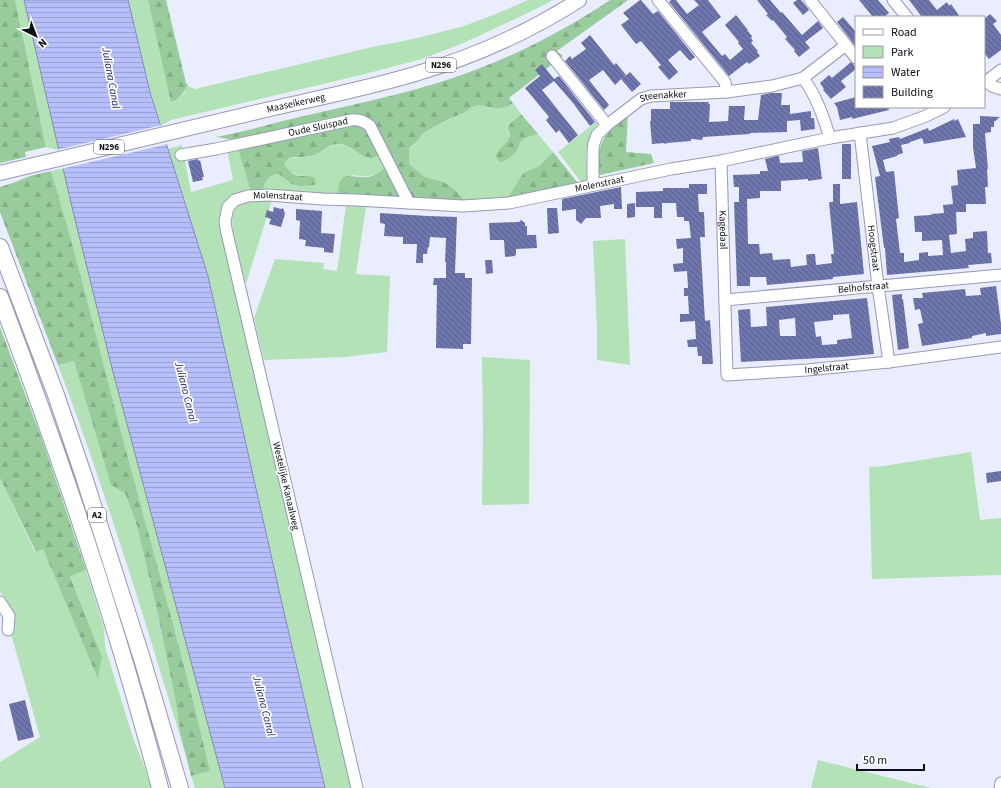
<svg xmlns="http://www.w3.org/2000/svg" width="1001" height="788" font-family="'Source Sans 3',sans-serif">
<defs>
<pattern id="forest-firs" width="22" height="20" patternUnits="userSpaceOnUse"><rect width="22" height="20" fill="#99cc9c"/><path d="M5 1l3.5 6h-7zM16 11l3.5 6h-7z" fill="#83ae86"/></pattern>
<pattern id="water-rules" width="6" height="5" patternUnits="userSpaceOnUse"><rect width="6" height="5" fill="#b6bffa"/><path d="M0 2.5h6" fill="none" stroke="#9ba3d6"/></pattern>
<pattern id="building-back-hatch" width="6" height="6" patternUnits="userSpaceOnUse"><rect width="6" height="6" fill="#6f76ad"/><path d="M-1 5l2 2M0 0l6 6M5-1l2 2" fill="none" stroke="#5a5f8c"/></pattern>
</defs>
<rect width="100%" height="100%" fill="#e9edfe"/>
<path fill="#b2e2b5" d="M15,0H24L59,150L46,147Z
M128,0H148L172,102L182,96L188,85L189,87L195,89L368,48L418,38L464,26L496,14L528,0H553L534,10L485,33L461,44L422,59L361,75L171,120L160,126L144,67Z
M513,103L522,115L514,119L508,131L510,135L508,140L497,154L519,146C523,135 529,138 538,134L553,152L539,166L533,169L526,171L522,175L508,197L466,202L454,189L444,182L425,177L409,164V150L419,139L423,133L452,118L464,113L472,107L479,105L494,108L508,106Z
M597,121L598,123C596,129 591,134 589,140C584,151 587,165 587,177L586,180L581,182L558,152Z
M335,144C348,144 357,153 369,158L385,147L392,160C378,174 374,179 353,175L338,194L275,190H263C265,180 269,175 279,174L285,178L312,176C301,176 287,176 284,162C292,156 296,158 306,157C317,156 325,148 335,144Z
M182,145L191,192L233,180L227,149L237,146L251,192L225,210L353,788H325L283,608L208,276L168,149Z
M63,168L113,372L225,788H195L191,776L210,771C187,670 158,570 131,469C104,370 80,270 51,171Z
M272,200L246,284C242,269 229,229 233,215C234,209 239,204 245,202C249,200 266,201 272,200Z
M346,205L366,206L356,274L390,276L387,352L345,357L264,360L254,318L275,259L324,263L323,269L337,271Z
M625,239L630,365L597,360V328L593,241Z
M482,357L530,360L529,504L482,505L483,430Z
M74,361L85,397L125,493L137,526L157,610L176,703L180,732L187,759C147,627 107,495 58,365Z
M971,452L980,520L1001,518V575L872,579L869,467L884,466Z
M0,478L35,552L43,549L98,678L102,657L70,575L86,570L104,628L105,647L133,738L145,768L151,788H0V762L40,737L10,630L13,624L15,616L13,611L0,592Z
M818,760L931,788H811Z"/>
<path fill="url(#forest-firs)" d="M0,0H15L46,147L25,152L26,157L0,163Z
M148,0H166L186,83L188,85C183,93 180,99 171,102Z
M610,0H628L557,51L563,56L509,98L513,103L508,106L500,108H494L479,105L472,107L464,113L451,118L423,133L419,139L409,149V164L425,177L444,182L454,189L466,202L338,194C339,164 356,182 372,176C380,173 386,166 392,160L381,153C378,155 376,157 373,158C363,160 351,144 339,144C329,143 323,152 314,155C306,158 296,156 289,158C289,159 285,162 284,162C285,166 287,168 290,171C298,180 307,173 315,178L316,182L314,185L300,186L292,184L279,174C269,175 265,180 263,190L251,192L237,146L254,143L216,137C247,131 277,122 308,115C364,102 421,91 475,70C523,52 568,28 610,0Z
M628,113L626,152L651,154L654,163L600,175L597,171C598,159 599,145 606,135C611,126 621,120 628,113Z
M522,115L538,134L525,138L521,141L516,152L509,158L502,162L499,161L497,159L496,154L508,140L510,135L508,128C511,121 516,118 522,115Z
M553,152L578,183L556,189L508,197L522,175L526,171L533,169L539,166Z
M51,171C81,270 104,370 131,469C158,570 187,670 210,771L191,776L180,732L176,703L157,610L137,526L125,493L111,485L74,361L58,365L0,212V187L13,183L30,176Z
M0,327L43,442L86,570L70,576L102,657L98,679L43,549L36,552L0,478Z"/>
<path fill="url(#water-rules)" stroke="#838ab6" d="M24,0H128L150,92L208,276L283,608L325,788H225L113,372L72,207Z"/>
<path fill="#e9edfe" d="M162,125L168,144L61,169L56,150Z"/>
<path fill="url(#building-back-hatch)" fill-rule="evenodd" d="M640,0H641L653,14L658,11L695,57L690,61L680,50L668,60L678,72L669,80L658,67L661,65L641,41L636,44L621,25L629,19L623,13Z
M671,0H676L687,14L699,5L694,0H708L721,17L702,32L722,56L725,54L730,60L743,49L738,43L739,42L725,25L736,15L748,30H747L752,36L751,38L753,41L751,43L758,51L757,52L760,56L749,64L747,62L729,76L669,2Z
M757,0H770L781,13L782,12L802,35L818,21L823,28L805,42L810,48L799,57L794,51L795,50L785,39L787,37L773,20L772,21L766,15L768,14Z
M797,0H801L809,10L803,15L793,3Z
M859,0H878L889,13L884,17H873Z
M909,0H929L937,10L947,2L949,6L951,4L960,17H922Z
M990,14L997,21L993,24L1001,35V50L989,59L984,53V19Z
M843,17L856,32V47L837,22Z
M590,35L614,65L616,63L626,75L622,79L630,72L641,84L632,92L621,79L615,85L603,70L589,80L609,105L604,110L565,61L570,56L572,59L586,49L581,43Z
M851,62L854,65L856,69L841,81L846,87L831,99L823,90L824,89L820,83L829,75L832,78Z
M542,64L554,79L559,76L595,122L590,126L573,103L554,81L542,90L578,135L569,143L559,130L556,133L546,120L549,117L525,88L540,76L535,70Z
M771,93H782L781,105H790V114L811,111V118H814L815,129L801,131L800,120L787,121V132L750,133V134L703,137L702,140L691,139V141L667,143L665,144L664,143L652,144L650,121H651V109H670V102H709L708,104H710L709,122L728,121L729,106H745L744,120H758L761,95Z
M856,97V107H888L889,110L852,119V117L840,120L837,107L834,103Z
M980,116L1000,117L994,122V127H991V132L985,133L988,169H987L988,187H985L986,204H966V212H956L957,234L949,235L951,253L966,251L965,239L973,238V232L987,231L988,253H991L992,263L968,265L969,268L887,275L885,248H884L875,177L880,176L872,146L890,142L889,139L899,137L900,139L928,128L929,131L954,119V121L958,119L966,137L924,144L922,138L910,142V143L901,145L903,153L897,155V156L883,160L886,172L894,171L899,218L896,219L900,253H904V262L919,260V253L928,252V256L943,255L942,240L922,241V232H915L914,216L931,215V214L944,213L943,205L953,204L951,186L958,185L957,170L976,168L973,147V124H980Z
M842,144H851V179H842Z
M818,148L822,179L808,181V179L781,181V191H760V198L747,199L748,244H759L760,254L772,253L773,260L790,259L791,267L807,265L806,255L810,254H815L816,265L832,263L831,254H834L829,202H833V184H840V204L857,202L864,274L833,277V279L767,285L766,277H750V286H737L734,202H739V187H734L733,175L760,174V171H768L765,159L777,156H779L780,163L803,162L802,151Z
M198,159V161L200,160L204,177H202L203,180L193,182L188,161Z
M689,184H707V194H698L699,212H704L705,237H700L703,287L705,321L710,320L713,364H702V356H698L697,347H688L687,340L696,339L695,321L680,322V314H689L688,296H684V288H688L687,271L674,272L673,264L683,263V248L677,249L676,239L691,238L689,221H684V217H677L676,203H662V218H654V207H636V192L663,191V188H689Z
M621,187L622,209H614V204L600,206L601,218H586L581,224L576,220V209L562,211V199Z
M635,203V217L627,218V204Z
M274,207L281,209L283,208L285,214L281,227L269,224L271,219L265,217L267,210L273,212Z
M547,208H557L559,233L548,234Z
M296,209L322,211L321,233L335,234L333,253L324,252V248L305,246L306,240L299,239L300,221L296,220Z
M380,213L428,216L457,217L455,273H465V278H472L471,344H463V349L436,348L437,285H433L434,278H446V262H445L446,238L430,237L429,247H428L427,254H423V263H416L417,244H403V237L384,236L385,224L380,223Z
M521,220L525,223V226H527V235H536L537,248L516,249V255H515V256L505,257L504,240H490L489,223L519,222Z
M485,260H492L493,273L486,274Z
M996,286L1001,324V334L986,336V333L972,336V338L922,346L918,324L923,323L920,309L915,310L913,298H923L922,293L965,289L966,296L981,295L980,288Z
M902,294V299H903L909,348L898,350L892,295Z
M867,298L874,354L842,357L741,362L738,310L750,309L751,327L767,326L766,307ZM849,314L852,338L837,340V344L822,345L821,336L816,337L814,322L833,320V315ZM795,318L796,336H780L779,320Z
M1001,471V481L987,483L986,473Z
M25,700L34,737L18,741L9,704Z"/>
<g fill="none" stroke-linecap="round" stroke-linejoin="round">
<defs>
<g id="minor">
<path d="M658,0L725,82L727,92"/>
<path d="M893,0L907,17"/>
<path d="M846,45L856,58"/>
<path d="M552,56L607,125"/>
<path d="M803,78L846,45L810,0"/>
<path d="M986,81L992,86L1001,89"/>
<path d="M984,83L1001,70"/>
<path id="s1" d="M860,133L878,286L889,362"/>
<path id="s2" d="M181,155L216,149L351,120C359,119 364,121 370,126L409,203"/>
<path id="s3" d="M721,161L727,375L807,370L889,362L1001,347"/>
<path id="s4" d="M593,185V151L594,143L597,135L607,125L641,99L651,96L727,92L772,86L803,78C817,97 823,116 830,138"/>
<path id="s5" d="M725,300L1001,275"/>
<path d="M0,602L9,616L8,630"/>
<path id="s6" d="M357,788L226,229L225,221L228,207L235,200L248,196L268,195L322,199L356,200L463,206L509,203L671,169L721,161L830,138L893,128L926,116L944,107"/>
<path d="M1000,788L1001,783"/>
</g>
<g id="major">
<path id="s7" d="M0,173C90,151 180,131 270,109C319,98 368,88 415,74C473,57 529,32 579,0"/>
</g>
<path id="highway" d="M0,247L56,395L83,474L143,662L180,788
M0,297C61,458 116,621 160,788"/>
</defs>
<use href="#minor" stroke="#969ab5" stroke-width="13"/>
<use href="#major" stroke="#969ab5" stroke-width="16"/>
<use href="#highway" stroke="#969ab5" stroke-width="18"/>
<use href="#minor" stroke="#fff" stroke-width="11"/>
<use href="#major" stroke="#fff" stroke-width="14"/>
<use href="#highway" stroke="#fff" stroke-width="16"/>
</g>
<g text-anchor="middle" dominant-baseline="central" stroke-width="3.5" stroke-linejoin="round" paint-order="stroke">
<g fill="#fff" stroke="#55565d" stroke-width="1">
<rect x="426" y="58" width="30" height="14" rx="3"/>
<rect x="94" y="140" width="30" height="14" rx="3"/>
<rect x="88" y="508" width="18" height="14" rx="3"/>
</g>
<g font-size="9" font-weight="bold" fill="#0c0d17">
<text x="441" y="65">N296</text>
<text x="109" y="147">N296</text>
<text x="97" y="515">A2</text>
</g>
<g font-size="10" fill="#0c0d17" stroke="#fff">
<text stroke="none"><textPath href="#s4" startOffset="130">Steenakker</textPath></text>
<text stroke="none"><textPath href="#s7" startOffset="304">Maaseikerweg</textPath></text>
<text stroke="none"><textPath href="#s2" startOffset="140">Oude Sluispad</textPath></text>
<text stroke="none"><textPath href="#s6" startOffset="974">Molenstraat</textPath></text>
<text stroke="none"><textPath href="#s6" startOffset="650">Molenstraat</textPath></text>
<text stroke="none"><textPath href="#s3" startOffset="69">Kagedaal</textPath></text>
<text stroke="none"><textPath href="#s1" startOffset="116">Hoogstraat</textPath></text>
<text stroke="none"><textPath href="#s5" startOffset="139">Belhofstraat</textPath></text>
<text stroke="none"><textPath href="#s3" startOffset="314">Ingelstraat</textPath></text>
<text transform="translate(286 486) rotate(77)">Westelijke Kanaalweg</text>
</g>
<g font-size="11" font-style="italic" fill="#262569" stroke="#fff">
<text transform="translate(111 78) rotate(80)">Juliana Canal</text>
<text transform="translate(186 392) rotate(76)">Juliana Canal</text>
<text transform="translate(264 706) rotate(76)">Juliana Canal</text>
</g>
</g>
<rect x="855" y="16" width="130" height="92" fill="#ffffff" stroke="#9e9ea2"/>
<rect x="863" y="29" width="20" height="6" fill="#ffffff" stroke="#9e9ea2"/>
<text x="891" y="36" font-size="12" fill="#0c0d17">Road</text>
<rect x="863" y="46" width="20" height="12" fill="#b2e2b5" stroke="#9e9ea2"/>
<text x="891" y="56" font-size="12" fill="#0c0d17">Park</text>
<rect x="863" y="66" width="20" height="12" fill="url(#water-rules)" stroke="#9e9ea2"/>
<text x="891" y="76" font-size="12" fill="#0c0d17">Water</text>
<rect x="863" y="86" width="20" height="12" fill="url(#building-back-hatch)" stroke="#9e9ea2"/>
<text x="891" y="96" font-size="12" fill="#0c0d17">Building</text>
<g transform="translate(36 36) rotate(138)" stroke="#ffffff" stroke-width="3" paint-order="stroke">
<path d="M0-3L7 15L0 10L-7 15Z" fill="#0c0d17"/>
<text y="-6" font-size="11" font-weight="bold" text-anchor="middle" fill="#0c0d17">N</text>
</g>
<path d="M857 764v6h67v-6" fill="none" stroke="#0c0d17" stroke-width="2"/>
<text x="863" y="764" font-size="12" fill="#0c0d17" stroke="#ffffff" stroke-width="3" paint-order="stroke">50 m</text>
</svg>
